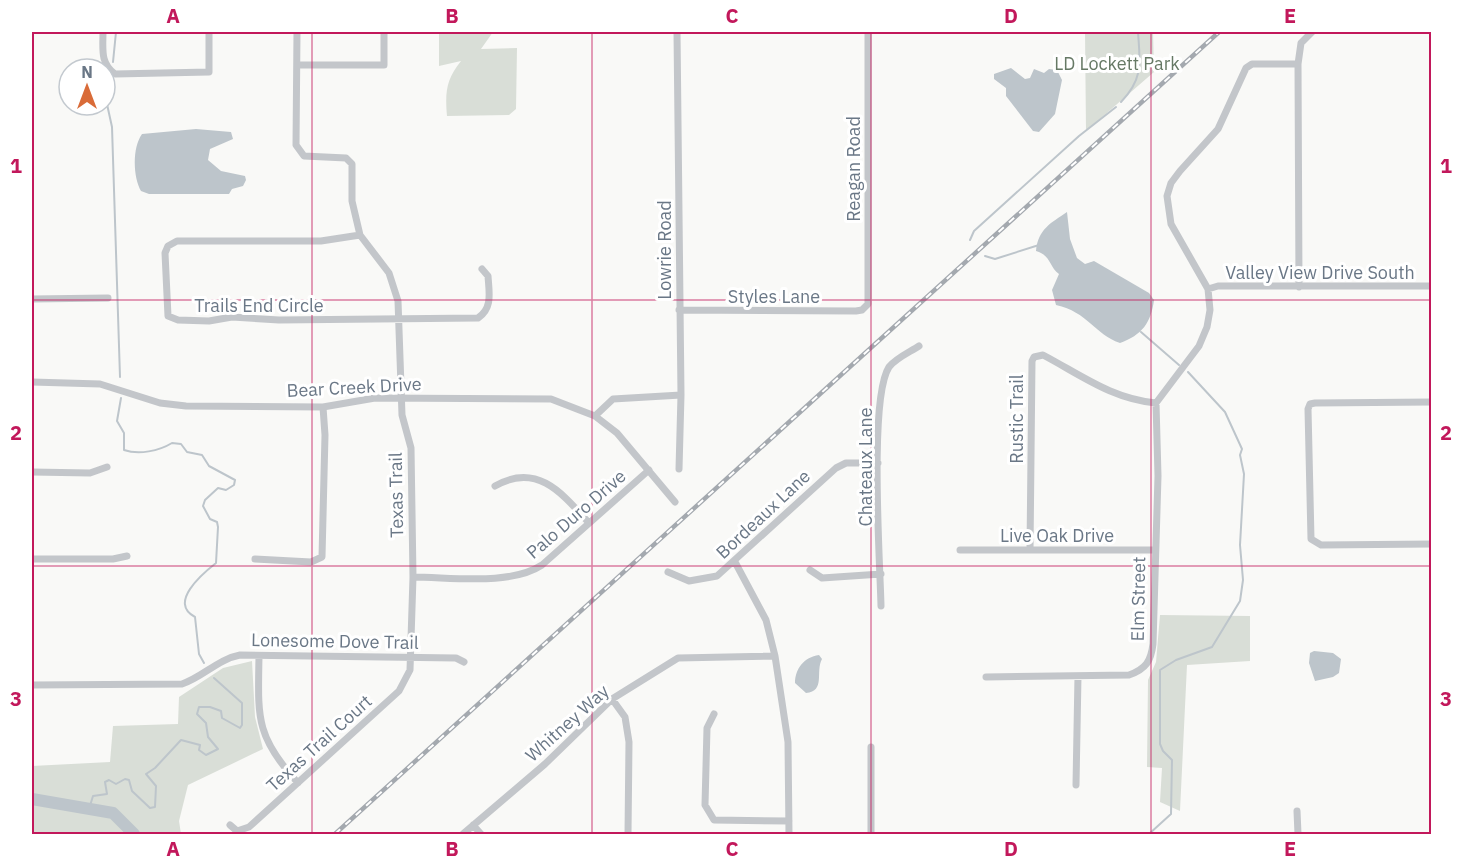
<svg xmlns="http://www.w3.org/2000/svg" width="1463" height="866" font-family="'IBM Plex Sans',sans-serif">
<rect width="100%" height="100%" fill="#f9f9f7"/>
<path fill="#d9ded7" d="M439,32H493L481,49L517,48L516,109L509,115L447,116C445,92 446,80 461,61L439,66Z
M1085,32H1153L1154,72L1086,131Z
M1160,615L1250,616V661L1187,665L1180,811L1160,802L1162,768L1147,767L1148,680L1156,662Z
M252,661L255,717L263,749L188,785L179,821L181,834H32V766L110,762L113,726L178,724L179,697L223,668Z"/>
<path fill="#bdc5cb" d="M1011,68L1025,79L1030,78L1034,69L1044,73L1049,69L1057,70L1062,80L1055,114L1039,132L1033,131L1006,96V88L994,79V74Z
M196,129L231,132L233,139L210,149L208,160L221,171L245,176L246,180L243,186L232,189L229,194H149L141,191C133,177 132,148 142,134Z
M1067,212L1070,239L1077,258L1085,264L1094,261L1149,293L1154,300C1151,323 1142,335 1120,343C1094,334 1088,312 1056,305L1052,290L1059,274C1049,267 1051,255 1036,251C1038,229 1051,223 1067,212Z
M1314,651L1333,653L1341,659L1339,673L1333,677L1315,681L1309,663L1310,653Z
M819,655L822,659C815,672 826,691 806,693L795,683C795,669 804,657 819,655Z"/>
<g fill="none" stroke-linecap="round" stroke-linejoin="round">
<path stroke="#bdc5cb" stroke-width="2" d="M113,62L116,32
M106,84L105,95L112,127L120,377
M1121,102C1144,78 1140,62 1138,32
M970,240L974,231L1079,136L1116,107
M985,256L995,259L1039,245
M1141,332L1179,365
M121,398L117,421L124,433V450C139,455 159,451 172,443L181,444L187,452L202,455L209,466L235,480L234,485L226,490L218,488L205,500L203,506L210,519L217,522L218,527L216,563C202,574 168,603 195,617L199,654L204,663
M89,809L93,796L107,794L105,782L109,780L116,784L125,779L129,780L132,791L150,808L155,807L156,786L146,774L155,768L181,740L200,745L199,750L206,755L218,749L208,737L206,723L197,714L199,707H210L221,711L222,718L240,728L242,725V703L214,678
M1149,834L1171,814L1172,760L1163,751L1160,744V670L1176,660L1212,647L1240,601L1243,580L1240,545L1244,474L1240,455L1242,449L1225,412L1188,372"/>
<path stroke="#bdc5cb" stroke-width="12" d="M32,799L113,813L134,834"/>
<path stroke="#c3c6ca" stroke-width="7" d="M103,32C103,49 100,63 115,74L209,72V32
M677,32L681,395L679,469
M297,65H384V32
M360,235L321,241H177L168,246L165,253L168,316L178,320L209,321L232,317L279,320L478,318C493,308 489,292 488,276L482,269
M1299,287L1298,64L1301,43L1312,32
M1208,289L1218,286H1432
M32,299L108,298
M679,310L856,311L862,310L868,304V32
M32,382L100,384L160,403L186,406L323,407L375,398L551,399L595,416L617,433L675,502
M1432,402L1315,403L1310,404L1308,409L1311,539L1321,545L1432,544
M595,416L613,399L681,395
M32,472L90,473L107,467
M495,486C537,462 562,493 589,523
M960,550H1154
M1030,550L1032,361L1034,357L1043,355C1081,375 1112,399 1156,403L1199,346L1207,327L1210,310L1208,289L1171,224L1167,196L1171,183L1180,171L1218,129L1246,68L1252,64H1298
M32,559H113L127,556
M255,559L311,562L322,557L325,435L323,407
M735,562L766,620L775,656L788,742L789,834
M810,570L822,578L881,574
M668,572L689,581L717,576L836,468L846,463H878
M413,577C451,577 510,586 542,565L649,470
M881,606C880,561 869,398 889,367C896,358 910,352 919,346
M259,656C258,717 255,736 298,783
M986,677L1129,675C1146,669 1151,661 1153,644L1158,476L1156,403
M32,685L182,684C203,677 218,659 240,655L456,658L464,662
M612,699L625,717L629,742L628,834
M714,714L707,728L705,805L714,820L789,821
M1076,785L1078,676
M1297,811L1298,834
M230,825L237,831L249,827L399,691L410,670L413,577L411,448L402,415L398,301L389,273L360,235L352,201V164L346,158L304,156L296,145L297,32
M473,825L481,834
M463,834L545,764L612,699L678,658L775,656
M871,834V747"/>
<defs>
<path id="rail" d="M335,834L1219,32"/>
</defs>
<use href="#rail" stroke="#a4a9af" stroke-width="4.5"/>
<use href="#rail" stroke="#fff" stroke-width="2" stroke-dasharray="7" stroke-linecap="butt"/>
</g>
<path fill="none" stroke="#c2185b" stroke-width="1.5" stroke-opacity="0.55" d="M312,32V834M592,32V834M871,32V834M1151,32V834M32,300H1432M32,566H1432"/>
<g text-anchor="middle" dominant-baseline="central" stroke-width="6" stroke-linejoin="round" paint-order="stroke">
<g font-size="18" fill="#667965" stroke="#fff">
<text x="1117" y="63">LD Lockett Park</text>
</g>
<g font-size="18" fill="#6a7786" stroke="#fff">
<text transform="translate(853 169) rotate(-90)">Reagan Road</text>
<text transform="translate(664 250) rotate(-90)">Lowrie Road</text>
<text x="1320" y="272">Valley View Drive South</text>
<text x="774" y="296">Styles Lane</text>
<text x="259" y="305">Trails End Circle</text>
<text transform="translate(354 387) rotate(-3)">Bear Creek Drive</text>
<text transform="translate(1016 419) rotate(-90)">Rustic Trail</text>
<text transform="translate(865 467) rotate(-90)">Chateaux Lane</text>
<text transform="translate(396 495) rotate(-91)">Texas Trail</text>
<text transform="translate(576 514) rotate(-41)">Palo Duro Drive</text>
<text transform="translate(763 514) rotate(-43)">Bordeaux Lane</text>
<text x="1057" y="535">Live Oak Drive</text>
<text transform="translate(1138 599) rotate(-89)">Elm Street</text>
<text transform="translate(335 641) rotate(1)">Lonesome Dove Trail</text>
<text transform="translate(567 723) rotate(-42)">Whitney Way</text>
<text transform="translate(319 743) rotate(-42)">Texas Trail Court</text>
</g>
</g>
<rect width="1463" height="866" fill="none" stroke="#ffffff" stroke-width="66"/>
<g transform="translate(87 87)"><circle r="28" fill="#ffffff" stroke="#c3c9cf" stroke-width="1.5"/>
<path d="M0-4.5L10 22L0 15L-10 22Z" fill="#d96b38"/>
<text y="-9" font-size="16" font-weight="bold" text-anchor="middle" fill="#6a7786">N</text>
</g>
<rect x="33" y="33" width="1397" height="800" fill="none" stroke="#c2185b" stroke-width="2"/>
<g font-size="20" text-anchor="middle" font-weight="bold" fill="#c2185b">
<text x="173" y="23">A</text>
<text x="452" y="23">B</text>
<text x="732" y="23">C</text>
<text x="1011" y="23">D</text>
<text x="1290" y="23">E</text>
<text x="16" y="173">1</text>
<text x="1446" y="173">1</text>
<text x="16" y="440">2</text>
<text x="1446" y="440">2</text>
<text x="16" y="706">3</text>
<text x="1446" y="706">3</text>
<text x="173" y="856">A</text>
<text x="452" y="856">B</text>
<text x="732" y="856">C</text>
<text x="1011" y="856">D</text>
<text x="1290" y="856">E</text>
</g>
</svg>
